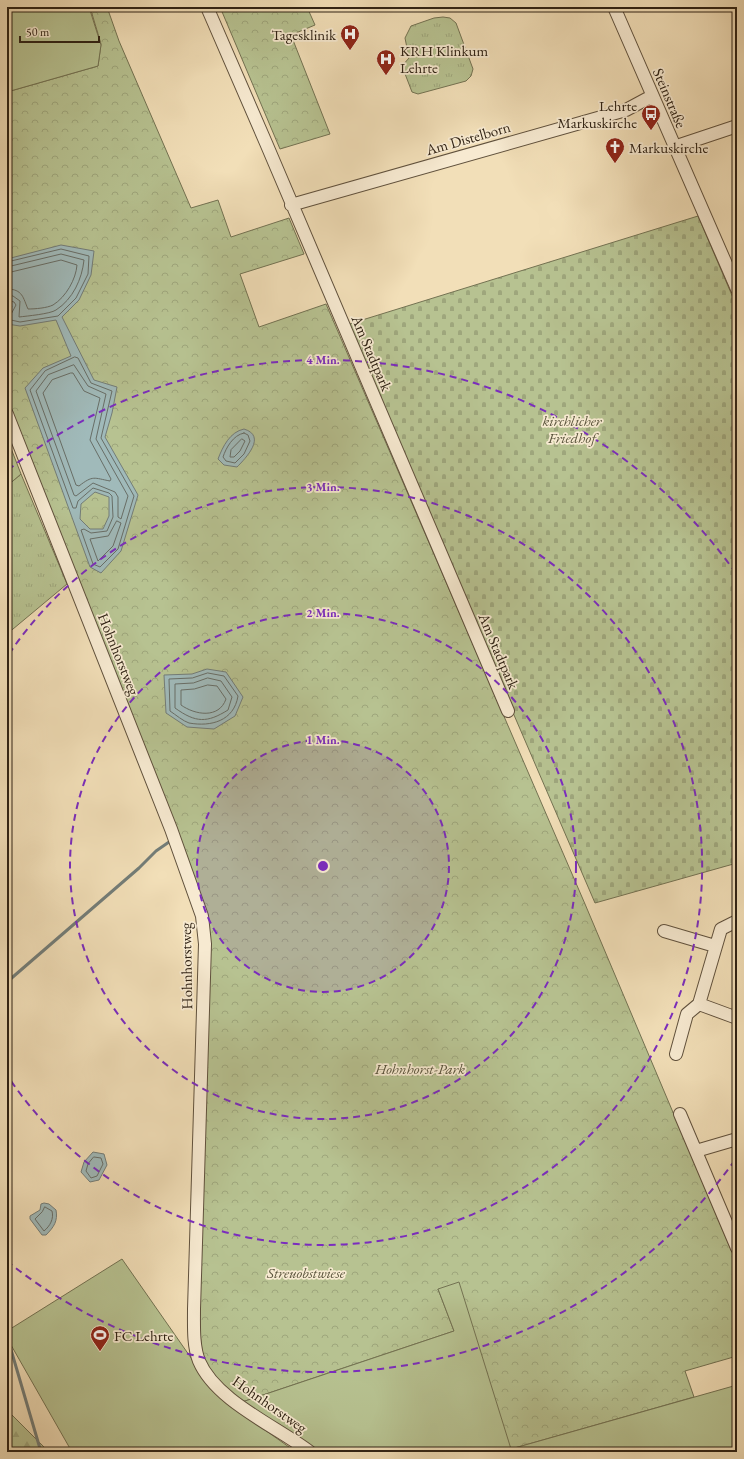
<svg xmlns="http://www.w3.org/2000/svg" width="744" height="1459" font-family="'EB Garamond',serif">
<defs>
<pattern id="grass-tufts" width="24" height="20" patternUnits="userSpaceOnUse"><rect width="24" height="20" fill="#b7c291"/><path d="M3 7l-1-3M5 7V3M7 7l1-3M15 17l-1-3M17 17v-4M19 17l1-3" fill="none" stroke="#9ea67c"/></pattern>
<pattern id="forest-firs" width="22" height="20" patternUnits="userSpaceOnUse"><rect width="22" height="20" fill="#b7c291"/><path d="M5 1l3.5 6h-7zM16 11l3.5 6h-7z" fill="#9ea67c"/></pattern>
<pattern id="cemetery-stones" width="16" height="16" patternUnits="userSpaceOnUse"><rect width="16" height="16" fill="#b7c291"/><path d="M2 7V4a2 2 0 0 1 4 0v3zM10 15v-3a2 2 0 0 1 4 0v3z" fill="#9ea67c"/></pattern>
<pattern id="park-crowns" width="20" height="18" patternUnits="userSpaceOnUse"><rect width="20" height="18" fill="#b7c291"/><path d="M2 6a3 3 0 1 1 6 0M12 15a3 3 0 1 1 6 0" fill="none" stroke="#9ea67c"/></pattern>
</defs>
<rect width="100%" height="100%" fill="#f2dfb8"/>
<filter id="stains"><feTurbulence type="fractalNoise" baseFrequency=".005" numOctaves="4"/><feColorMatrix values="0 0 0 0 .2 0 0 0 0 .09 0 0 0 0 .02 0 0 0 .5 -.17"/></filter>
<radialGradient id="worn" r=".72"><stop offset=".6" stop-color="#630" stop-opacity="0"/><stop offset="1" stop-color="#630" stop-opacity=".3"/></radialGradient>
<path fill="url(#grass-tufts)" stroke="#737252" d="M443,17L450,18L456,23L473,69L471,76L466,81L418,94L412,92L402,66L409,58L405,38L411,26L434,18Z
M21,474L67,584L7,634V486Z"/>
<path fill="url(#forest-firs)" stroke="#737252" d="M7,1410L49,1452H7Z"/>
<path fill="url(#cemetery-stones)" stroke="#737252" d="M698,216L737,307V863L595,903L346,325Z"/>
<path fill="url(#park-crowns)" stroke="#737252" d="M90,7H107L119,41L191,208L218,200L231,237L289,218L304,254L240,274L259,327L326,304L585,904L732,1252L737,1261V1356L685,1371L694,1397L511,1449L438,1289L454,1331L242,1402L221,1384L203,1359L198,1316L208,925L7,424V92L98,66L101,44Z
M220,7H307L315,25L291,35L330,134L280,149Z"/>
<path fill="#b7c291" stroke="#737252" d="M7,7H89L101,45L98,66L7,92Z
M7,438L21,474L7,486Z
M122,1259L196,1365L241,1413L296,1452H72L7,1338V1331Z
M459,1282L511,1449L737,1385V1452H313L242,1402L454,1331L438,1289Z"/>
<path fill="#a0baba" stroke="#737d78" fill-rule="evenodd" d="M61,245L94,251L91,275L79,300L62,317L94,380L117,387L112,413L105,437L138,495L121,551L101,573L90,567L25,388L43,368L71,356L56,320L20,326L7,324V317L12,306L7,303V259ZM95,492L109,497V516L103,529H90L80,519L81,504Z
M244,429C267,436 246,458 237,467L224,465L218,459C223,446 230,432 244,429Z
M207,669L226,672L243,697L235,716L214,729L187,727L166,713L164,675L192,674Z
M93,1152L104,1154L107,1165L99,1180L90,1182L81,1172L84,1162Z
M44,1203L49,1204L56,1210C58,1221 54,1227 46,1235H42L30,1219V1216L40,1210L41,1204Z"/>
<g fill="none" stroke-linecap="round" stroke-linejoin="round">
<path stroke="#686e67" stroke-width="1" d="M7,262L61,249L89,256L88,274L76,298L58,316L20,322L11,320L9,318L16,305L14,302L7,300
M7,267L61,254L84,260C82,279 73,299 56,310C50,314 27,316 19,317L20,301L13,296L7,295
M7,273L61,260L77,265C76,279 66,297 53,305C47,308 35,309 28,309C23,298 23,289 7,289
M75,357L78,358L91,383L112,391L101,438L134,496L118,549L100,567L93,564L81,530L84,529L91,533L107,531L113,517L112,496L109,493L93,488L78,501L76,508H73L30,390L45,371Z
M74,365L88,386L106,394L96,439L128,496L121,519L118,517V497L115,492L93,483L76,496L74,495L36,391L48,375Z
M71,373H73L84,391L100,398L90,440L111,479L110,481C94,478 93,475 79,486L76,485L43,393L52,380Z
M244,433L248,435L250,441L244,454L235,463L226,461L223,457C226,448 233,435 244,433Z
M242,439L245,441L240,451L234,457H230L231,450Z
M117,521L121,523L113,546L98,561L90,539L108,536Z
M208,673L224,676L238,696C234,721 211,727 189,723C183,721 176,715 170,711L169,679L192,678Z
M208,678L221,681L232,697L228,710C207,723 196,723 175,708V684L193,683Z
M208,685L217,686L226,699C219,719 195,715 181,705V690L194,689Z
M94,1157L101,1158L103,1164L97,1176L91,1178L86,1171L88,1164Z
M45,1207L52,1211C54,1219 50,1226 44,1231L35,1219L42,1212Z"/>
<path stroke="#737d78" stroke-width="3" d="M7,982L139,868L156,851L169,842
M7,1336L41,1452"/>
<defs>
<path id="street" d="M207,7L266,143L508,711
M614,7L737,289
M674,147L737,126
M291,205L626,110L652,96
M7,414L171,829L202,916L205,944L194,1309C194,1326 193,1346 199,1361C216,1401 276,1426 310,1452
M737,921L721,929L699,1004L737,1018
M664,931L715,946
M676,1054L687,1014L699,1004
M680,1114L737,1248
M696,1151L737,1139"/>
</defs>
<use href="#street" stroke="#60513d" stroke-width="14"/>
<use href="#street" stroke="#f7ead1" stroke-width="12"/>
</g>
<circle cx="323" cy="866" r="126" fill="#7b2cbf" fill-opacity=".12"/>
<g fill="none" stroke="#7b2cbf" stroke-width="2" stroke-dasharray="7 5">
<circle cx="323" cy="866" r="126"/>
<circle cx="323" cy="866" r="253"/>
<path d="M9 654A379 379 0 1 1 9 1078"/>
<path d="M735 1160A506 506 0 0 1 8 1262M8 470A506 506 0 0 1 735 572"/>
</g>
<defs>
<symbol id="hospital-pin" viewBox="-11 -11 22 30"><path d="M0 17L-7.5 6A9.5 9.5 0 1 1 7.5 6Z" fill="#8f2418" stroke="#f7ead1"/><path d="M-5-5h3v3.5h4V-5h3V5h-3V1.5h-4V5h-3Z" fill="#fff"/></symbol>
<symbol id="bus-pin" viewBox="-11 -11 22 30"><path d="M0 17L-7.5 6A9.5 9.5 0 1 1 7.5 6Z" fill="#8f2418" stroke="#f7ead1"/><path d="M-5-6H5V4H4V6H2V4H-2V6H-4V4H-5ZM-3.5-4V0h7V-4ZM-3.5 1.2v1.5H-2V1.2ZM2 1.2v1.5H3.5V1.2Z" fill="#fff"/></symbol>
<symbol id="church-pin" viewBox="-11 -11 22 30"><path d="M0 17L-7.5 6A9.5 9.5 0 1 1 7.5 6Z" fill="#8f2418" stroke="#f7ead1"/><path d="M-1.2-6h2.4v3.5h3.3v2.4h-3.3V6h-2.4V-.1h-3.3v-2.4h3.3Z" fill="#fff"/></symbol>
<symbol id="stadium-pin" viewBox="-11 -11 22 30"><path d="M0 17L-7.5 6A9.5 9.5 0 1 1 7.5 6Z" fill="#8f2418" stroke="#f7ead1"/><path d="M0-5a6.5 5 0 1 0 0 10a6.5 5 0 1 0 0-10ZM-3.5-1.8h7v3.6h-7Z" fill="#fff"/></symbol>
</defs>
<g fill-rule="evenodd">
<use href="#hospital-pin" x="339" y="23" width="22" height="30"/>
<use href="#hospital-pin" x="375" y="48" width="22" height="30"/>
<use href="#bus-pin" x="640" y="103" width="22" height="30"/>
<use href="#church-pin" x="604" y="136" width="22" height="30"/>
<use href="#stadium-pin" x="89" y="1324" width="22" height="30"/>
</g>
<g text-anchor="middle" dominant-baseline="central" stroke-width="3.5" stroke-linejoin="round" paint-order="stroke">
<g font-size="15" fill="#2f2214" stroke="#f7ead1" text-anchor="start">
<text x="336" y="34" text-anchor="end">Tagesklinik</text>
<text x="400" y="50">KRH Klinkum<tspan x="400" dy="17">Lehrte</tspan></text>
<text x="637" y="105" text-anchor="end">Lehrte<tspan x="637" dy="17">Markuskirche</tspan></text>
<text x="629" y="147">Markuskirche</text>
<text x="114" y="1335">FC Lehrte</text>
</g>
<g font-size="15" fill="#2f2214" stroke="#f7ead1">
<text transform="translate(670 98) rotate(67)">Steinstraße</text>
<text transform="translate(468 138) rotate(-16)">Am Distelborn</text>
<text transform="translate(372 353) rotate(67)">Am Stadtpark</text>
<text transform="translate(499 651) rotate(67)">Am Stadtpark</text>
<text transform="translate(119 654) rotate(68)">Hohnhorstweg</text>
<text transform="translate(186 966) rotate(-91)">Hohnhorstweg</text>
<text transform="translate(270 1404) rotate(35)">Hohnhorstweg</text>
</g>
<g font-size="15" font-style="italic" fill="#58523a" stroke="#f7ead1">
<text x="572" y="420">kirchlicher<tspan x="572" dy="17">Friedhof</tspan></text>
<text x="420" y="1068">Hohnhorst-Park</text>
<text x="306" y="1272">Streuobstwiese</text>
</g>
</g>
<circle cx="323" cy="866" r="6" fill="#7b2cbf" stroke="#f7ead1" stroke-width="2"/>
<g font-size="12" text-anchor="middle" font-weight="bold" fill="#7b2cbf" stroke="#f7ead1" stroke-width="3.5" stroke-linejoin="round" paint-order="stroke">
<text x="323" y="364">4 Min.</text>
<text x="323" y="491">3 Min.</text>
<text x="323" y="617">2 Min.</text>
<text x="323" y="744">1 Min.</text>
</g>
<rect width="744" height="1459" fill="none" stroke="#f2dfb8" stroke-width="24"/>
<rect x="8" y="8" width="728" height="1443" fill="none" stroke="#2f2214" stroke-width="2"/>
<rect x="12" y="12" width="720" height="1435" fill="none" stroke="#2f2214"/>
<path d="M20 36v6h79v-6" fill="none" stroke="#2f2214" stroke-width="2"/>
<text x="26" y="36" font-size="12" fill="#2f2214" stroke="#f7ead1" stroke-width="3" paint-order="stroke">50 m</text>
<rect width="100%" height="100%" filter="url(#stains)"/>
<rect width="100%" height="100%" fill="url(#worn)"/>
</svg>
